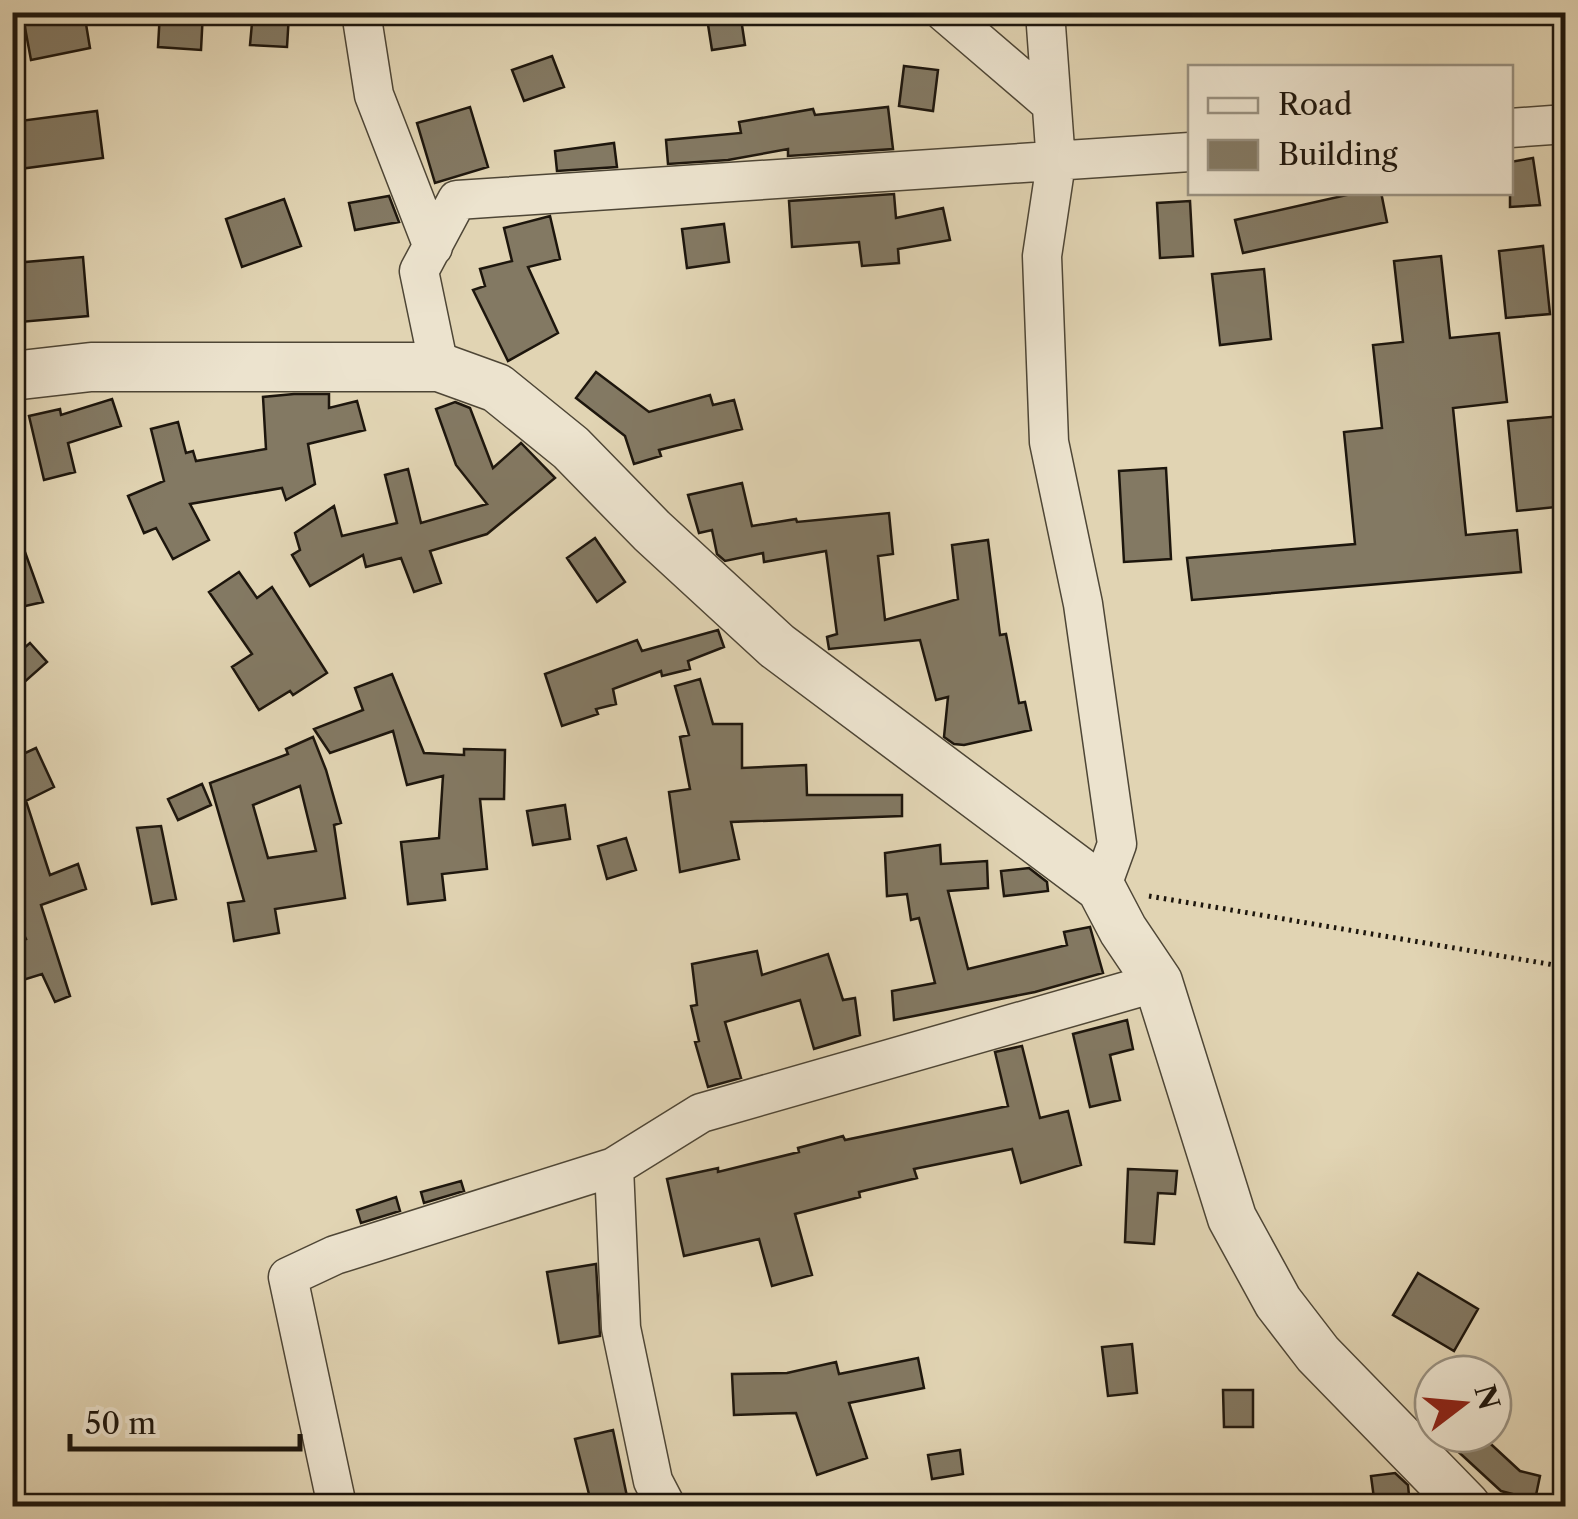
<svg xmlns="http://www.w3.org/2000/svg" width="1578" height="1519" font-family="'Libre Caslon Text',serif">
<rect width="100%" height="100%" fill="#e1d4b3"/>
<filter id="stains"><feTurbulence type="fractalNoise" baseFrequency=".002" numOctaves="4"/><feColorMatrix values="0 0 0 0 .2 0 0 0 0 .09 0 0 0 0 .02 0 0 0 .5 -.17"/></filter>
<radialGradient id="worn" r=".72"><stop offset=".6" stop-color="#630" stop-opacity="0"/><stop offset="1" stop-color="#630" stop-opacity=".3"/></radialGradient>
<path fill="#837963" stroke="#1d160d" stroke-width="2.5" fill-rule="evenodd" d="M48,12H84L90,48L31,60L23,17Z
M160,12H203L201,50L158,47Z
M253,12L289,14L287,47L250,45Z
M706,12H740L745,45L712,50Z
M552,56L564,87L524,101L512,70Z
M904,66L938,70L933,111L899,106Z
M470,107L488,167L435,183L417,123Z
M888,107L893,149L788,156V149L728,160L668,164L666,140L741,133L739,122L813,109L815,115Z
M97,111L103,158L12,170V122Z
M614,143L617,167L557,171L555,151Z
M1533,158L1540,205L1510,207V162Z
M1360,192H1381L1387,222L1243,253L1235,220Z
M894,194L896,218L943,208L950,240L898,249L899,263L862,266L859,242L792,247L789,201Z
M389,196L399,222L355,230L349,203Z
M284,199L301,246L242,267L226,219Z
M1190,201L1193,256L1160,258L1157,203Z
M550,216L560,259L528,267L558,333L508,361L473,290L485,286L480,269L512,261L504,228Z
M724,224L729,262L687,268L682,229Z
M1543,246L1550,314L1506,318L1499,251Z
M1441,256L1450,338L1499,333L1507,402L1453,408L1466,535L1517,530L1521,572L1192,600L1187,558L1355,544L1344,432L1382,428L1373,345L1403,342L1394,261Z
M83,257L88,316L20,322L14,263Z
M1264,269L1271,339L1220,345L1212,274Z
M596,372L649,412L710,395L713,405L734,400L742,429L659,450L661,456L634,464L625,436L576,398Z
M294,394H329V408L357,401L365,430L308,444L315,484L286,500L282,488L190,504L209,540L173,559L156,528L144,533L128,496L164,481L151,429L178,422L186,453L193,451L196,461L266,449L263,397Z
M112,399L121,426L68,443L75,472L44,480L29,416L60,409L61,415Z
M455,402L470,408L493,468L521,443L555,478L487,534L430,551L441,583L414,592L401,558L366,567L363,555L310,586L292,555L300,550L295,533L334,506L342,536L397,523L385,475L408,469L421,523L487,504L456,465L436,409Z
M1561,416L1566,506L1517,511L1508,421Z
M1166,468L1171,559L1124,562L1119,471Z
M742,483L752,526L796,519L797,522L889,513L893,554L878,556L885,620L958,599L952,545L988,540L1000,635L1006,634L1019,703L1025,702L1031,730L964,745L954,744L944,737L948,697L936,700L920,640L829,649L827,637L837,634L826,551L764,562L763,553L725,561L717,554L712,530L699,533L688,495Z
M12,527H16L43,602L12,609Z
M595,538L625,582L597,602L567,558Z
M239,572L257,598L272,587L327,673L293,695L290,691L259,710L232,667L252,654L209,592Z
M718,630L724,647L688,661L690,669L662,676L661,671L613,689L616,704L596,709L598,714L562,726L545,674L637,640L642,651Z
M30,643L47,662L12,693V658Z
M392,674L424,753L464,755V749L505,750L504,799H480L487,869L442,874L445,900L408,904L401,842L439,838L443,776L407,785L393,731L330,753L314,729L363,710L355,688Z
M700,679L713,724H742V768L806,765L807,795H902V816L731,822L739,859L680,872L669,792L690,789L680,737L689,735L675,686Z
M313,737L326,770L341,823L334,825L345,898L275,909L279,933L234,941L228,903L244,901L210,783L288,754L286,749ZM300,786L316,851L268,858L253,805Z
M36,748L54,787L26,801L50,875L78,864L86,889L41,905L70,996L55,1002L42,974L23,980L12,945L26,939L12,909V759Z
M202,784L211,805L178,820L168,799Z
M565,805L570,839L533,845L527,811Z
M161,826L176,899L152,904L137,828Z
M626,838L636,870L607,879L598,846Z
M940,845L941,864L987,861L988,888L948,891L968,969L1067,945L1064,932L1090,927L1103,973L1035,992L894,1020L892,991L935,983L919,918L911,920L907,894L887,896L885,853Z
M1029,868L1047,882L1048,891L1004,896L1001,871Z
M757,951L762,975L828,954L843,1000L855,998L860,1035L814,1049L800,1000L725,1022L741,1078L708,1087L695,1042L699,1041L691,1006L697,1005L692,964Z
M1127,1020L1133,1049L1110,1055L1120,1100L1090,1107L1073,1034Z
M1022,1046L1040,1118L1068,1111L1081,1165L1021,1183L1012,1149L914,1169L917,1178L859,1192L860,1197L795,1214L812,1275L772,1286L759,1239L684,1256L667,1179L718,1168V1172L799,1152L798,1148L843,1136L845,1140L1008,1106L995,1052Z
M1128,1169L1177,1171L1175,1194L1158,1193L1154,1244L1125,1242Z
M461,1181L464,1191L424,1203L421,1192Z
M396,1197L400,1211L361,1223L357,1210Z
M596,1264L600,1336L559,1343L547,1272Z
M1418,1273L1478,1309L1454,1351L1393,1315Z
M1132,1344L1137,1393L1108,1396L1102,1347Z
M918,1358L924,1388L849,1403L867,1458L817,1475L796,1413L734,1415L732,1374L787,1373L836,1362L839,1374Z
M1223,1390H1253V1427H1224Z
M613,1430L629,1506H592L575,1439Z
M1439,1434H1480L1520,1471L1540,1476L1535,1500L1501,1491Z
M960,1450L963,1474L932,1479L928,1455Z
M1395,1473L1408,1485L1410,1506H1375L1371,1476Z"/>
<g fill="none" stroke-linecap="round" stroke-linejoin="round">
<defs>
<path id="minor" d="M361,12L374,95L433,247
M944,12L1050,103
M1045,12L1056,163L1042,256L1049,442L1083,604L1117,844L1101,888
M1510,128L1566,124
M439,367L419,271L457,200L1190,152
M614,1167L621,1328L653,1481L666,1506
M337,1506L288,1277L335,1255L614,1167L701,1113L1158,982"/>
<path id="tertiary" d="M12,376L91,367H439L497,388L571,448L652,531L777,646L1101,888L1123,930L1158,982L1232,1218L1278,1302L1318,1354L1466,1506"/>
</defs>
<use href="#minor" stroke="#4e4636" stroke-width="41"/>
<use href="#tertiary" stroke="#4e4636" stroke-width="51"/>
<path stroke="#1d160d" stroke-width="5" stroke-dasharray="2.5 5" stroke-linecap="butt" d="M1149,896L1566,967"/>
<use href="#minor" stroke="#ece3ce" stroke-width="38"/>
<use href="#tertiary" stroke="#ece3ce" stroke-width="48"/>
</g>
<rect width="1578" height="1519" fill="none" stroke="#e1d4b3" stroke-width="50"/>
<rect x="15" y="15" width="1548" height="1489" fill="none" stroke="#1d160d" stroke-width="5"/>
<rect x="25" y="25" width="1528" height="1469" fill="none" stroke="#1d160d" stroke-width="2.5"/>
<rect x="1188" y="65" width="325" height="130" fill="#ece3ce" stroke="#999181" stroke-width="2.5"/>
<rect x="1208" y="98" width="50" height="15" fill="#ece3ce" stroke="#999181" stroke-width="2.5"/>
<text x="1278" y="115" font-size="30" fill="#1d160d">Road</text>
<rect x="1208" y="140" width="50" height="30" fill="#837963" stroke="#999181" stroke-width="2.5"/>
<text x="1278" y="165" font-size="30" fill="#1d160d">Building</text>
<g transform="translate(1463 1404) rotate(74)"><circle r="48" fill="#ece3ce" stroke="#999181" stroke-width="2.5"/>
<path d="M0-8L18 38L0 25L-18 38Z" fill="#8f2418"/>
<text y="-15" font-size="28" font-weight="bold" text-anchor="middle" fill="#1d160d">N</text>
</g>
<path d="M70 1434v15h230v-15" fill="none" stroke="#1d160d" stroke-width="5"/>
<text x="85" y="1434" font-size="30" fill="#1d160d" stroke="#ece3ce" stroke-width="8" paint-order="stroke">50 m</text>
<rect width="100%" height="100%" filter="url(#stains)"/>
<rect width="100%" height="100%" fill="url(#worn)"/>
</svg>
